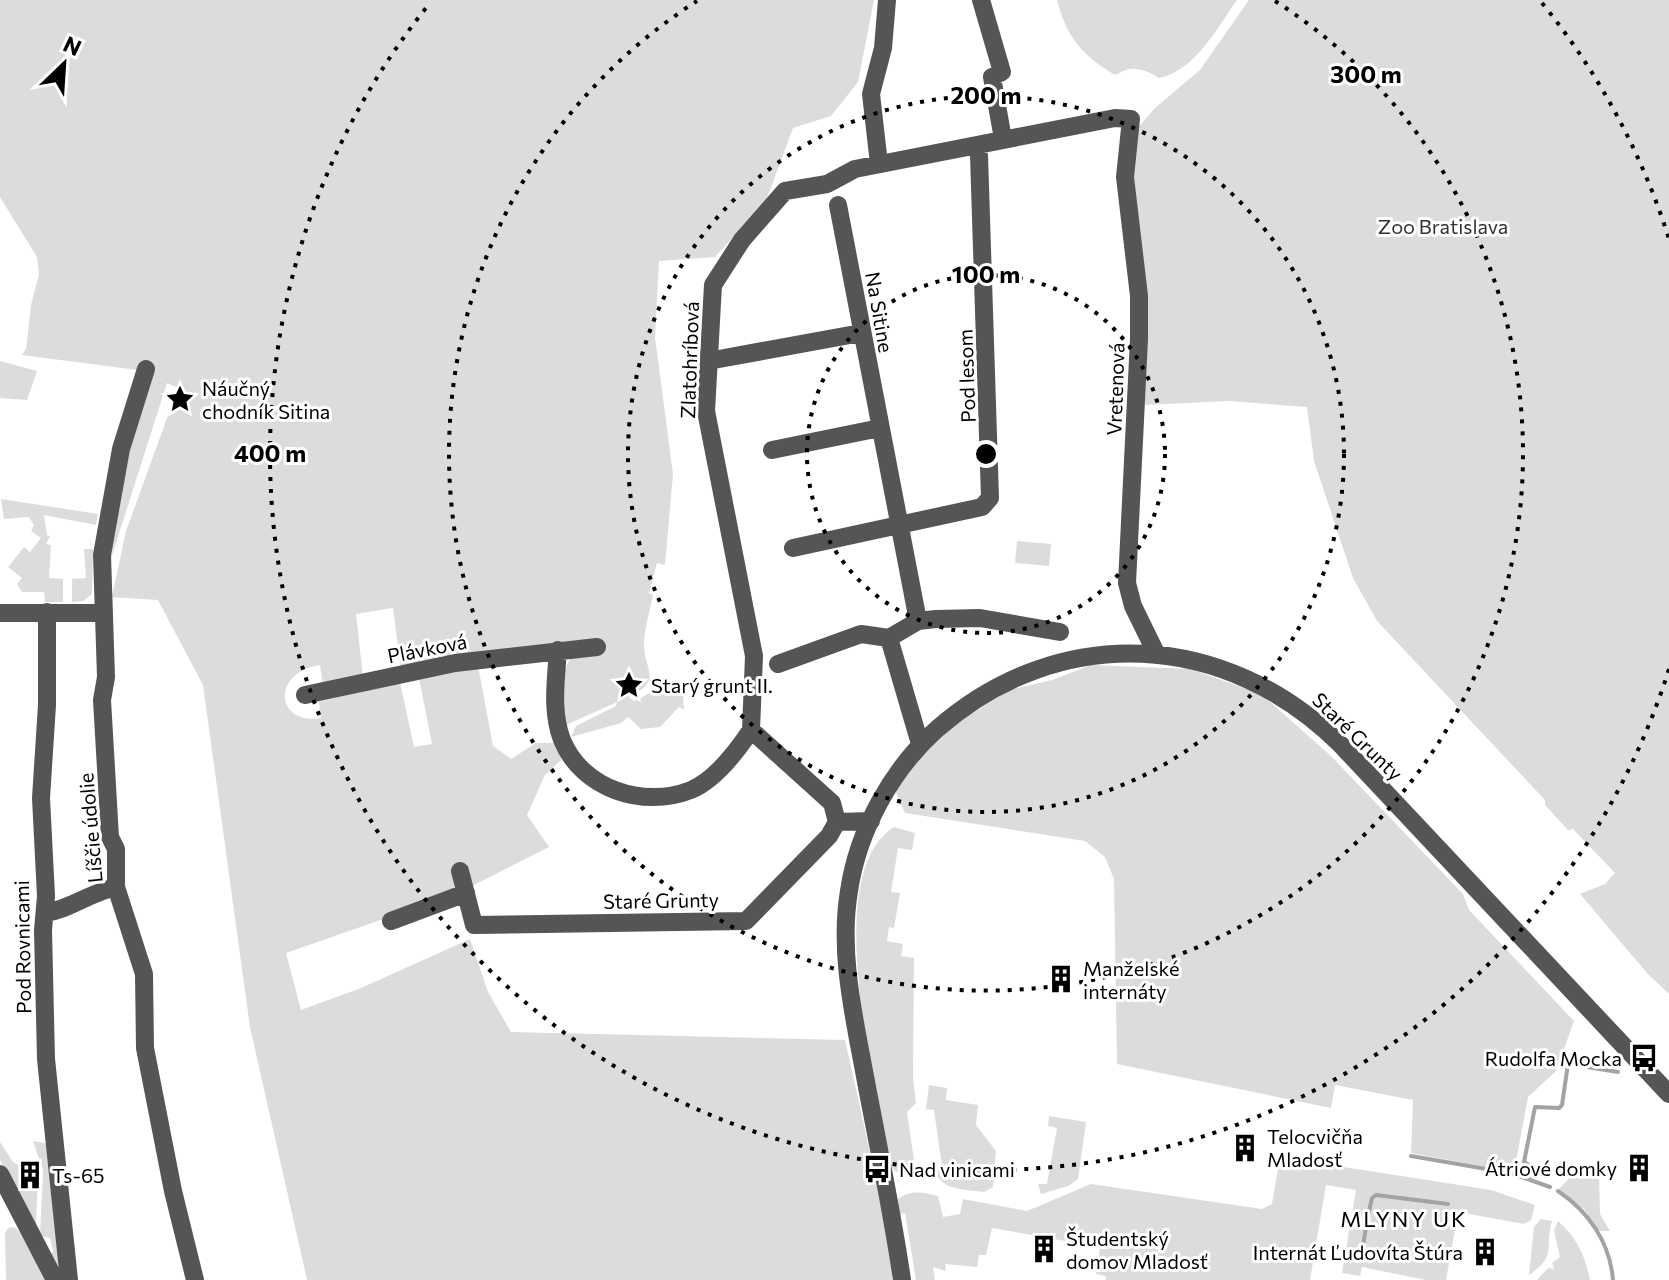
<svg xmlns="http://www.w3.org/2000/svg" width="1669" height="1280" font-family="Commissioner,sans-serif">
<rect width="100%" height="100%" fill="#fff"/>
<path fill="#dcdcdc" d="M0,0H874L858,82L831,116L793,128L766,201L715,257L659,261L655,337L673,474L665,565L657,563L649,593L653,595C650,611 644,629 644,645C645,673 663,679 629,697L634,701C645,696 652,693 658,682L664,690L683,693L684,710L679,707L660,727L641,729L628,717L621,723L571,737L576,726L616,706L617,702L564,726C560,706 559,673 572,656L401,669L393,608L356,614L363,677L323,686L320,665C271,672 275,726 321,718L319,702L400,682L414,747L432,744L419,678L478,666L493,746L511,759L536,743H553L563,758L545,775L527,815L549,847L458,893L286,953L301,1010L361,988L470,939L488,992L511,1032L845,1040L892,1250V1280H307L250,1027L203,685L158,600L112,597L126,531L178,388L167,383L108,568L137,370L22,355L26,349L31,305L39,274L37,257L0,197Z
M1057,0H1237C1217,28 1195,71 1159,78C1142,68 1133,65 1115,75C1082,55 1067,38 1057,0Z
M1249,0H1669V994L1647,973L1580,894L1605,884L1615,873L1573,829L1568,830L1545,805V800L1377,621L1353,578L1314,461L1307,407L1228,401L1145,405V327L1133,160L1136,130L1155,108L1200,70Z
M0,361L37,371L27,400L0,398Z
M1,499L98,514L96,525L44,515L47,535L50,536L46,544L51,545L49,578L63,579V602H45L44,592H22L17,584L22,578L8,567L24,547L30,552L41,538L31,531L34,525L29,517L4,519Z
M1017,541L1051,544L1049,566L1015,563Z
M84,549H93L92,594L83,601L72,602V579L86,578Z
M1091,665L1190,669L1261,694L1331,756L1463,894L1469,910L1574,1021L1556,1071L1528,1097L1514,1172L1411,1153L1413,1100L1335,1085L1331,1108L1117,1064L1114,879L1105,857L1085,841L905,813L894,788L905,771L957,723L1010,690L1052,680Z
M894,827L915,833L912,850L898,848L891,892L900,893L894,928L889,927L887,941L903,944L901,956L914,958L913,1077L916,1103L907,1112L915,1167L908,1177L893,1170C878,1097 818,874 894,827Z
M929,1085L947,1088L946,1100L978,1105L976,1125L996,1151L993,1187L984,1192C963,1189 940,1191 933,1167L942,1166L934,1110L926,1109Z
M1049,1116L1086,1122L1078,1179L1068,1186L1041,1194L1038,1184H1047L1057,1128L1048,1126Z
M33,1141L49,1144L65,1280L50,1257L53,1250L50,1238L40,1236L43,1170Z
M0,1142L13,1162L24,1169L25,1182H36V1168L38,1170L36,1227L0,1160Z
M1280,1157L1491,1190L1535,1205L1531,1220L1524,1224L1458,1212L1446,1280H1426L1362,1267L1360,1276L1342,1273L1356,1190L1326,1185L1310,1280H1106V1276L1096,1274L1101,1242L1078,1238L1077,1243L992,1228L986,1255H979L977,1267L945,1264L946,1271L933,1267L935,1280H916L905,1213L898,1215L895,1202C908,1189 921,1192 938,1196L943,1217L960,1214L963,1199L1027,1211L1091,1184L1262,1209L1272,1204Z
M1575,1172L1599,1176L1600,1214L1610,1231H1599L1584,1209L1559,1189Z
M1541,1219L1552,1221C1544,1249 1558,1255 1529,1275L1534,1227Z
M1558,1221C1577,1238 1585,1255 1590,1280H1537L1548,1268L1554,1269L1552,1263L1560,1257L1554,1230Z
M14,1227L20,1232L46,1280H6L5,1234L8,1228Z"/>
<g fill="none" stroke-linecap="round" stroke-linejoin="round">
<path stroke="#a3a3a3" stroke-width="4" d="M1411,1156L1510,1173L1550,1187
M1529,1179L1531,1166L1524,1162L1535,1107L1559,1108L1562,1105L1568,1064L1618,1072
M1558,1191C1588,1211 1610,1242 1613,1280
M1368,1216L1372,1198L1376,1195L1448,1204
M1367,1221L1361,1258L1372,1260"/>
<path stroke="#555" stroke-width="18" d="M981,0L1002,72L992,77L1003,139
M879,164L871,94L883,48L887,0
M838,205L918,621
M708,361L861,333
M146,369L121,449L102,555L106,677L102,700L110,837L116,849V887L144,974L145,1048L173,1191L195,1280
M772,450L880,428
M793,548L982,507L990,498L979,155
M47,612V705L41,798L46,896L43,930L46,1059L69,1280
M0,613H102
M889,638L920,744
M558,650C556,679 551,712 562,740C582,789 643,809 691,790C715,780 737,751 751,730L832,803L837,822
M778,664L861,634L889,638L918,621L936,619L980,618L1060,632
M305,695L455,663L597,647
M751,730L754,656L706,411L713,285L742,240L785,191L827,184L855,169L1115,118L1131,119L1125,177L1139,296V339L1127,583L1133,606L1157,655
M460,871L474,925L746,921L829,836L837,822L871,821
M45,913C71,909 89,893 116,887
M391,921L466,893
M0,1174L55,1280
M902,1280C892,1210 877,1141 864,1071C853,1012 839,951 849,891C858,830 892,769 937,729C1060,621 1227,631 1341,745L1669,1094"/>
</g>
<g fill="none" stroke="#000" stroke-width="4" stroke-dasharray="4 8">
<circle cx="986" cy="454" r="179"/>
<circle cx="986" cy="454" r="358"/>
<path d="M1275 1A537 537 0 1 1 697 1"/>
<path d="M1669 669A716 716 0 1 1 430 3M1542 3A716 716 0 0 1 1669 239"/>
</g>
<defs>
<symbol id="sight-bare" viewBox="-9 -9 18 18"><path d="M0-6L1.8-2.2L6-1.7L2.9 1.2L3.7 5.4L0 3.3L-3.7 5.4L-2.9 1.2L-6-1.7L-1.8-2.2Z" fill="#000" stroke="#fff" stroke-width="2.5" paint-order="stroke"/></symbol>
<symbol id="building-bare" viewBox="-9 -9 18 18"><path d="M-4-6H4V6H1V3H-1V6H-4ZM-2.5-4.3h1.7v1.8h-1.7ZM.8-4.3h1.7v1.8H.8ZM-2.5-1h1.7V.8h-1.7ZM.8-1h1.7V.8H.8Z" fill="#000" stroke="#fff" stroke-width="2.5" paint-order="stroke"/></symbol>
<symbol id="bus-bare" viewBox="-9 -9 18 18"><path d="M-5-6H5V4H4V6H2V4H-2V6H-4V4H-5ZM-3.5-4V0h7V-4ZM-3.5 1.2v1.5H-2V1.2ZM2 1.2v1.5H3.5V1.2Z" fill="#000" stroke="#fff" stroke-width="2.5" paint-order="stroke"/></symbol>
</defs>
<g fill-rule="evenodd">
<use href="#sight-bare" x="160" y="379" width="40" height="40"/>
<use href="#sight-bare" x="609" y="665" width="40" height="40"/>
<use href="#building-bare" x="1041" y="959" width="40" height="40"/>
<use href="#bus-bare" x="1624" y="1038" width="40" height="40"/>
<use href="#building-bare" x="1225" y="1128" width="40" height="40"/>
<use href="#building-bare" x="1619" y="1148" width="40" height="40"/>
<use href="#bus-bare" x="857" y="1149" width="40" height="40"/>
<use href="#building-bare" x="10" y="1155" width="40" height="40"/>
<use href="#building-bare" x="1024" y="1229" width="40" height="40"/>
<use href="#building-bare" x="1465" y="1232" width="40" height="40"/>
</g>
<g text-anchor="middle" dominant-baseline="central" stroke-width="6" stroke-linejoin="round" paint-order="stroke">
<g font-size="20" fill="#333" stroke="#fff">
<text x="1443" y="226">Zoo Bratislava</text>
</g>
<g font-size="20" fill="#000" stroke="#fff">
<text transform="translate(880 312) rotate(80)">Na Sitine</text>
<text transform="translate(689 360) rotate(-88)">Zlatohríbová</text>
<text transform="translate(966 376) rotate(-92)">Pod lesom</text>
<text transform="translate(1115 389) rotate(-88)">Vretenová</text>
<text transform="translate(427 648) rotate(-11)">Plávková</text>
<text transform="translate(1358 736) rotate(44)">Staré Grunty</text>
<text transform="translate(90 828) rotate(-95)">Líščie údolie</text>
<text transform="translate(661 900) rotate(-1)">Staré Grunty</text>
<text transform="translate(22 947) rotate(-91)">Pod Rovnicami</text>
</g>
<g font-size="20" fill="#000" stroke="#fff" text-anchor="start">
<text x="202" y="388">Náučný<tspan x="202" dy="23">chodník Sitina</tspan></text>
<text x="651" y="685">Starý grunt II.</text>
<text x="1083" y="968">Manželské<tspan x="1083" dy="23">internáty</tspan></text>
<text x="1622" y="1058" text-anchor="end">Rudolfa Mocka</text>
<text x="1267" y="1136">Telocvičňa<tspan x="1267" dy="23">Mladosť</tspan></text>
<text x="1617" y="1168" text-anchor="end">Átriové domky</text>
<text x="899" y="1169">Nad vinicami</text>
<text x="52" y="1175">Ts-65</text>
<text x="1066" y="1238">Študentský<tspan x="1066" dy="23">domov Mladosť</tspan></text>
<text x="1463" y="1252" text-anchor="end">Internát Ľudovíta Štúra</text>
</g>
<g font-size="22" letter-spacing="2" fill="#000" stroke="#fff">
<text x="1404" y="1218">MLYNY UK</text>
</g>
</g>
<circle cx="986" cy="454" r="12" fill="#000" stroke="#fff" stroke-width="4"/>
<g font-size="24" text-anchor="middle" font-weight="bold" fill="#000" stroke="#fff" stroke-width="6" stroke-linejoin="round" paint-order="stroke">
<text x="1366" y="83">300 m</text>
<text x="986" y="104">200 m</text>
<text x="986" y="283">100 m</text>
<text x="270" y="462">400 m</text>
</g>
<g transform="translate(64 64) rotate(25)" stroke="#ffffff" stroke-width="6" paint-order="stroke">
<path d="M0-6L14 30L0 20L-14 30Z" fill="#000000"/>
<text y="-12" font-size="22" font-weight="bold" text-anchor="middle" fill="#000000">N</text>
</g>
</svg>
